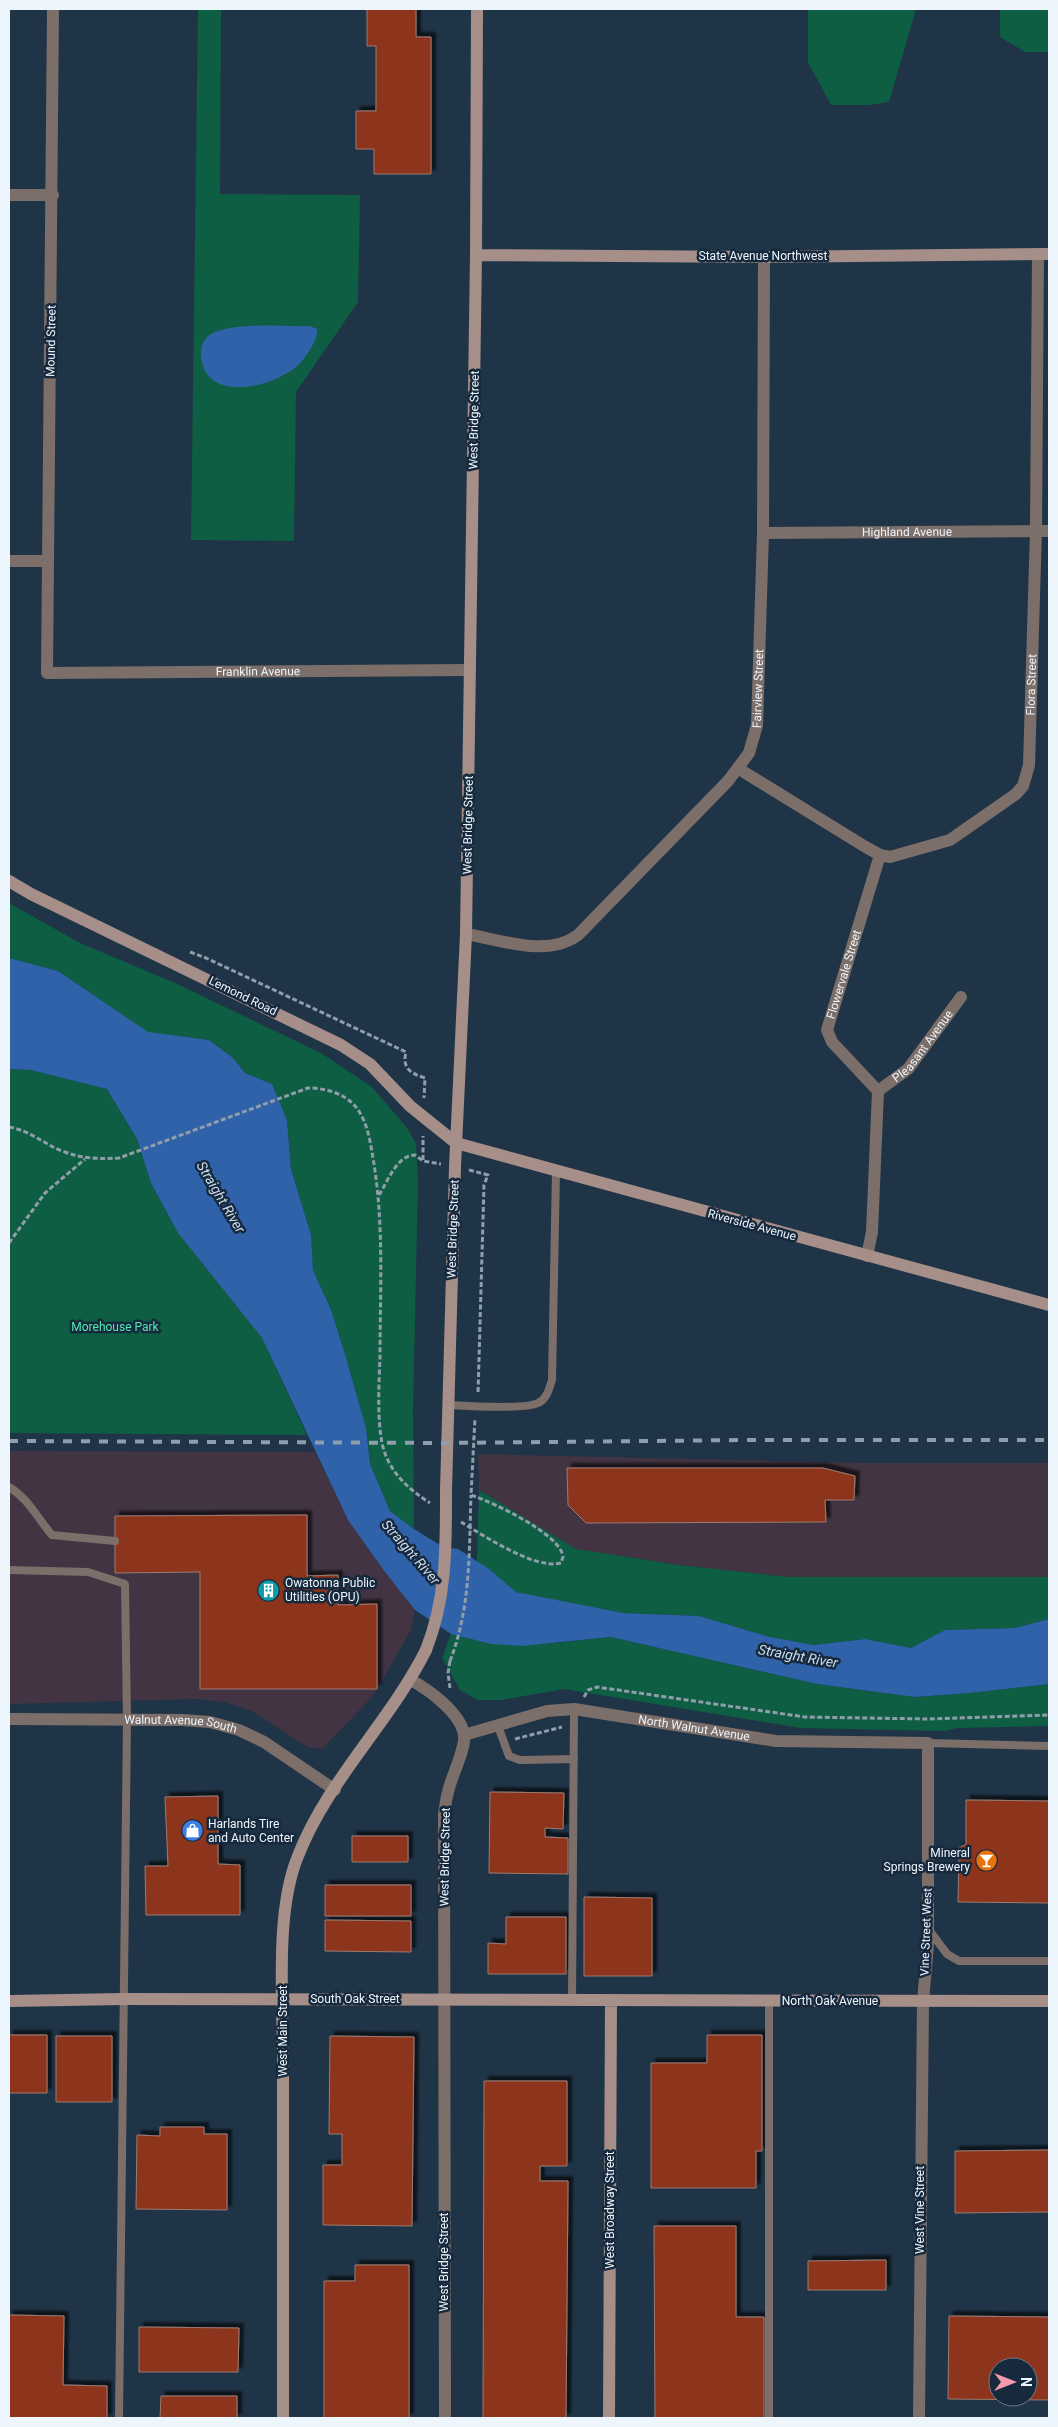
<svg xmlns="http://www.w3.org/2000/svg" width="1058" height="2427" font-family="Roboto,sans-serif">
<defs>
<filter id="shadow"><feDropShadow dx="4.5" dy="-4.5" stdDeviation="1" flood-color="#0009"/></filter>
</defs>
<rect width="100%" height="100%" fill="#203447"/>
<path fill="#423442" d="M9,1451L315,1452L348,1520L385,1572L415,1610L411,1630L373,1696L323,1748H309L252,1711L224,1702L198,1699L9,1704Z
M478,1454L861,1463H1049V1577H788L679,1565L576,1549L479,1490Z"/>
<path fill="#0d5e43" d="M198,9H221L220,194L360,195L358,302L296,392L294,541L191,540Z
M808,9H916L889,102L869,105H831L808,62Z
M1000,9H1049V52H1025L1000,37Z
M9,903L80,943L175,983L321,1053L372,1087L407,1128L416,1144L418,1180L413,1410L414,1529L390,1511L370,1464L366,1428L345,1354L331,1310L313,1270L311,1235L291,1169L287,1120L272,1084L245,1073L233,1058L209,1040L148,1033L58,971L9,958Z
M9,1069L31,1070L107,1089L137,1139L151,1183L178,1233L262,1338L307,1435L9,1433Z
M479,1490L576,1549L679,1565L788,1577H1049V1619L1015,1628L945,1630L911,1648L865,1639L814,1645L770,1637L699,1616L623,1613L547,1599L516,1592L477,1561Z
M451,1634L491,1644L557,1643L611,1637L817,1684L915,1697L970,1693L1049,1684V1726L957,1728L945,1731L801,1728L564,1689L501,1700H478L460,1690L442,1658Z"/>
<path fill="#2f62a9" d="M310,326L317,329C318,340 309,351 303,360C287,380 240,396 216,382C199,373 193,340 215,332C241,322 282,327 310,326Z
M9,958L58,971L148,1032L209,1040L233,1058L245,1073L272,1084L287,1120L291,1169L311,1235L313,1270L331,1310L345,1354L366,1428L370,1464L390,1511L414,1529L443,1547L458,1549L489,1569L516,1592L623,1613L699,1616L770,1637L814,1645L865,1639L911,1648L945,1630L1015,1628L1049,1619V1684L970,1693L915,1697L817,1684L611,1637L522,1646L491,1644L451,1634L415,1610L385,1572L348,1520L262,1338L178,1233L151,1183L137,1139L107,1089L31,1070L9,1069Z"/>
<path fill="#8d351b" stroke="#9c7b72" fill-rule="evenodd" filter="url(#shadow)" d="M367,9H416V37H431V174H374V149H356V111H376V46H367Z
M567,1468H823L855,1476L854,1500H825L826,1522L586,1523L568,1505Z
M307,1515V1576L338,1575V1605L377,1604V1689H200V1572L115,1573V1516Z
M490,1792L564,1793L563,1829L545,1828V1837L568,1838V1874L489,1873Z
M218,1796V1864L240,1865V1915H146L145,1866H168L165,1797Z
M966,1800L1049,1801V1903L958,1902L959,1848L966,1844Z
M352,1836H408V1862H352Z
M325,1885H411V1916H325Z
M584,1897L652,1898V1976H584Z
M506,1917H566V1974H488V1943L506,1944Z
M325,1920L411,1921V1952L325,1951Z
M9,2035H47V2093H9Z
M707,2035H762V2151H756V2188H651V2063H707Z
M56,2036H112V2102H56Z
M330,2036L414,2037L412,2226L323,2225V2165H342V2134H329Z
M484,2081H567V2166H540V2181H568L566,2418H483Z
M160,2127H204V2134H227V2210L136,2209L137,2135L160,2136Z
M1049,2150V2212L955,2213V2151Z
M654,2226H736V2317H764V2418H655Z
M886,2260V2290H808V2261Z
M355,2265H409V2418H324V2281H355Z
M9,2315L64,2316L63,2385L107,2386V2418H9Z
M949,2316L1049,2317V2400L948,2399ZM998,2367H1028V2397H998Z
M139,2327L239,2328L238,2372H139Z
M161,2396H237V2418H160Z"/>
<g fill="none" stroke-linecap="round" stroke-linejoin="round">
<path stroke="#909eaa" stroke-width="3" stroke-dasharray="5 2.5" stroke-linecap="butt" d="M190,952L206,958L406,1052C402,1068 410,1073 425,1078L424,1098
M9,1127C32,1131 44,1145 65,1152C83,1159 100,1159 119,1158L308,1088C328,1088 350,1095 360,1113C369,1128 371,1147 374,1164C384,1227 380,1292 380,1356C379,1383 377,1417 382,1443C388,1471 407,1488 430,1503
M423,1160V1136
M469,1170L488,1175L484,1185L478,1394
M379,1195C388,1181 397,1155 415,1155L423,1161L441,1164
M9,1243L45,1193L85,1159
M461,1522C483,1535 535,1570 561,1563L563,1557C561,1534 492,1502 471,1495L475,1418
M450,1661L448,1673L450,1688
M584,1697L588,1690L597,1687L805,1717L928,1719L1049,1715
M515,1739L562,1727"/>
<path stroke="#7c6e69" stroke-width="8" d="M448,1405C467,1406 524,1410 538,1403C547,1399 549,1389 552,1380L556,1171
M9,1487C29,1499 37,1518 52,1535L115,1541
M9,1570L88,1572L125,1584L127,1720L119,2418
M498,1726L509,1756L520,1760L574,1759
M928,1743L1049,1746
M929,1930L947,1954L959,1961H1049
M572,2001L574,1709
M769,2001V2418"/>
<g stroke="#7c6e69" stroke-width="12">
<path id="s1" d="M53,9L47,673L469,670"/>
<path d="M9,195H53"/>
<path id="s2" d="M763,533L1049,531"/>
<path d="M9,561H48"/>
<path id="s3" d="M739,769L864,846L880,855L890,857L950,840L1016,794L1023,786L1029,765L1036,530L1038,254"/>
<path id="s4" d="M466,934C502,940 547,958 578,935L728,781L749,753L757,725L763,533L764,257"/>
<path id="s5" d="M878,1091L908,1069L961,997"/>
<path id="s6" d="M867,1256L872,1232L878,1091L832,1042L827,1030L880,855"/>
<path d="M411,1680C429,1690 461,1713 464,1735C466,1749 451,1777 448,1792C446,1799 445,1807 444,1815L445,2418"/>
<path id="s7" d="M9,1719L182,1720L210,1722L239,1730L264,1742L335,1790"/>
<path id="s8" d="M464,1735L547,1711L574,1709L776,1741L928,1743V1944L923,2001L919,2418"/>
</g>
<path stroke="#a68f88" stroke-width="12" d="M476,255L764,257L1049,254
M9,881L31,894L341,1045L370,1064L410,1106L456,1143L1049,1305
M446,1490L455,1167L466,934L476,255L477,9
M9,2001L123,1999L1049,2001
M283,2418C283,2299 283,2180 283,2061C283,2000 275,1911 298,1856C327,1781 390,1722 426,1650
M609,2418L611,2001"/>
<path stroke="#909daa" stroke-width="4" stroke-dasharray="9 9" stroke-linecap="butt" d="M9,1441L446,1443L747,1440H1049"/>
<path stroke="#909eaa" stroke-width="3" stroke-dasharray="5 2.5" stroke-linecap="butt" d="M450,1661C471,1607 469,1552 471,1495"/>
<path stroke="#a68f88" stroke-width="12" d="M426,1650C447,1597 446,1546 446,1490"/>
</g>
<defs>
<symbol id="building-disc" viewBox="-11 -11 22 22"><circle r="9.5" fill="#0f9aa8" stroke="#16293d"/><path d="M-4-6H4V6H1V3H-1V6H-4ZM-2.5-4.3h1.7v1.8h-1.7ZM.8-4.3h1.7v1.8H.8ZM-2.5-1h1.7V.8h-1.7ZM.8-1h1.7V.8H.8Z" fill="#fff"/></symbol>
<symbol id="shop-disc" viewBox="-11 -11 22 22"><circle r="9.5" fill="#3f7fe0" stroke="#16293d"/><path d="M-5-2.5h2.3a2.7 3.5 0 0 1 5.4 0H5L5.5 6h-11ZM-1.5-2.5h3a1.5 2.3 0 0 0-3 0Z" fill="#fff"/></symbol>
<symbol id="bar-disc" viewBox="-11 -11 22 22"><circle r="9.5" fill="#e8710a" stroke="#16293d"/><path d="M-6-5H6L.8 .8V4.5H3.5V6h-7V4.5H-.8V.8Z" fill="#fff"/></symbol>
</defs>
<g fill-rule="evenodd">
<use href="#building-disc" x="256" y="1578" width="25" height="25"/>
<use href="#shop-disc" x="180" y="1818" width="25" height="25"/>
<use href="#bar-disc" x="974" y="1848" width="25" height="25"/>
</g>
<g text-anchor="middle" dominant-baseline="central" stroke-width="5" stroke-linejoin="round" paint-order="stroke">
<g font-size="12" fill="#eef6fd" stroke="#16293d">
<text x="763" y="256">State Avenue Northwest</text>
<text transform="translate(51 341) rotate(-89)">Mound Street</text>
<text transform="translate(474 420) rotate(-89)">West Bridge Street</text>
<text stroke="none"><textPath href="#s2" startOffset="144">Highland Avenue</textPath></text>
<text stroke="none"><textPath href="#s1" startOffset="875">Franklin Avenue</textPath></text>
<text stroke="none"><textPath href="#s3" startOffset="431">Flora Street</textPath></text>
<text stroke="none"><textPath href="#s4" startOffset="431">Fairview Street</textPath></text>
<text transform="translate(468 825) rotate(-89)">West Bridge Street</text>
<text stroke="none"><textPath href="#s6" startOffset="304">Flowervale Street</textPath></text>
<text transform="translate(243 996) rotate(26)">Lemond Road</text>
<text stroke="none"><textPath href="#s5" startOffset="64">Pleasant Avenue</textPath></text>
<text transform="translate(752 1225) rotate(15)">Riverside Avenue</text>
<text transform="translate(453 1229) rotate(-88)">West Bridge Street</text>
<text stroke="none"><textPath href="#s7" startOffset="172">Walnut Avenue South</textPath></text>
<text stroke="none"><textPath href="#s8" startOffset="235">North Walnut Avenue</textPath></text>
<text transform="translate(445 1857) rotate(-89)">West Bridge Street</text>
<text transform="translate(926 1932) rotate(-88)">Vine Street West</text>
<text x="355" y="1999">South Oak Street</text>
<text x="830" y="2001">North Oak Avenue</text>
<text transform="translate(283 2031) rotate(-90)">West Main Street</text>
<text transform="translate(610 2210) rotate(-90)">West Broadway Street</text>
<text transform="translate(920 2210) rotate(-90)">West Vine Street</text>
<text transform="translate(444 2262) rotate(-90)">West Bridge Street</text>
</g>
<g font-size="12" fill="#4febb0" stroke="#16293d">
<text x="115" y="1327">Morehouse Park</text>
</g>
<g font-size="12" fill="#eef6fd" stroke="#16293d" text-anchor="start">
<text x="285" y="1583">Owatonna Public<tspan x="285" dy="14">Utilities (OPU)</tspan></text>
<text x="208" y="1824">Harlands Tire<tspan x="208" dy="14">and Auto Center</tspan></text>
<text x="970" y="1853" text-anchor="end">Mineral<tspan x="970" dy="14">Springs Brewery</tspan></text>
</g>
<g font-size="14" font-style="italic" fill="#cddbee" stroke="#16293d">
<text transform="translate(221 1197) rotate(59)">Straight River</text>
<text transform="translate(411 1552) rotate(49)">Straight River</text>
<text transform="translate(798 1656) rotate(10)">Straight River</text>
</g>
</g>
<rect width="1058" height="2427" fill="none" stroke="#eef6fd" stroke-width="20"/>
<g transform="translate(1013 2382) rotate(90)"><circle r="24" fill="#16293d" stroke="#6c7b8a"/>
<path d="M0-4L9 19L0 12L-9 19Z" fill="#f39aab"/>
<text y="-8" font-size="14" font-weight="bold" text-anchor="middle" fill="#eef6fd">N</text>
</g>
</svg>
